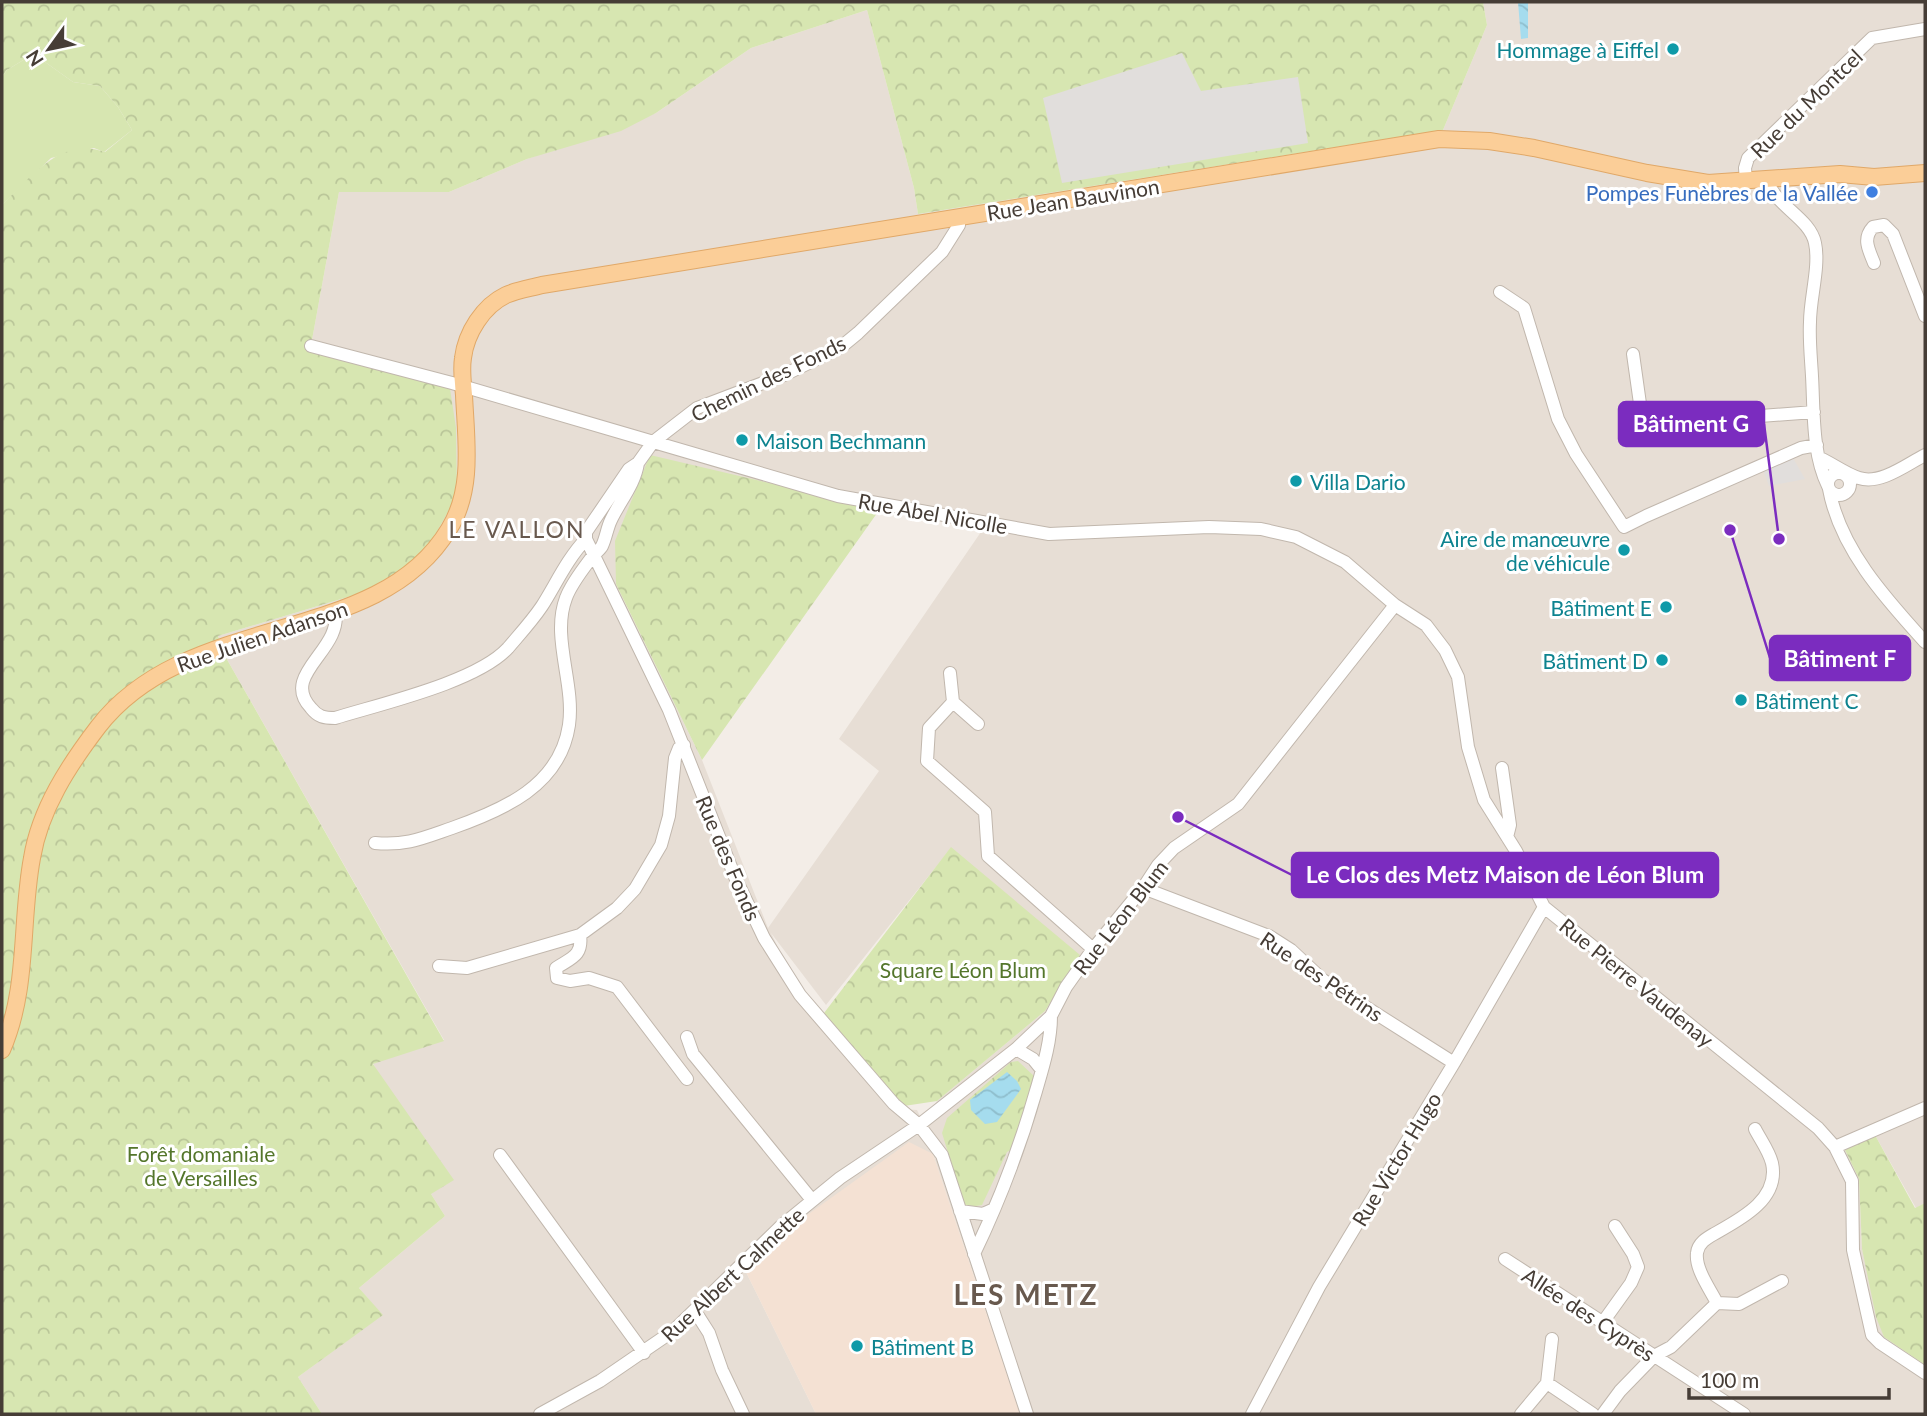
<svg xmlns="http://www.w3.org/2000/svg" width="1927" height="1416" font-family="Lato,sans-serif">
<defs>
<pattern id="forest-crowns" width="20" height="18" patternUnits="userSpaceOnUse" patternTransform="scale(1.75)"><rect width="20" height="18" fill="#d7e6b1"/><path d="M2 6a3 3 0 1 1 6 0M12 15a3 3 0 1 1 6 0" fill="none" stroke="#bac699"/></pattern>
<pattern id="water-waves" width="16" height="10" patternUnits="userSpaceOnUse" patternTransform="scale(1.75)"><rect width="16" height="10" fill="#a5dcee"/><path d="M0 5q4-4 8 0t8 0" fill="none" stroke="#8fbecd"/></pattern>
</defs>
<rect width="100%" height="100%" fill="#f3ede7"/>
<path fill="#e7ded5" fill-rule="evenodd" d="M1483,2H1925V1203L1916,1208L1875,1135L1845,1150L1859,1179L1862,1249L1884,1337L1925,1365V1414H1020L933,1154L746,1272L816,1414H322L298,1377L382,1315L359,1288L445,1216L431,1194L373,1063L444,1040L225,656L218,636L361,593L310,351L339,192H449L527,159L656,113L751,48L867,10L914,188L918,214L1443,130L1487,25ZM880,509L983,529L839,739L879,771L768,928L702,760L616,584ZM951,848L1045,1011L937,1101L932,1109L920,1116L917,1110L904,1109L810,1014L771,933L826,1005Z"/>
<path fill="#f4e1d3" d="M909,1142L933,1154L1020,1414H816L746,1272L803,1218Z"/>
<path fill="#d7e6b1" d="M25,59L45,62L73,82L100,86L118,107L132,130L104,152L94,148L51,158L2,205V77L7,70Z"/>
<path fill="url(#forest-crowns)" d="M2,2H1483L1487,25L1443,130L918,214L914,188L867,10L751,48L656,113L621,131L527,159L449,192H339L310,351L449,382L456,428L457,496L422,558L361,593L218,636L225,656L444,1041L373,1064L454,1180L431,1194L445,1216L359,1288L383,1315L298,1377L322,1414H2V205C31,177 60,136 105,152L132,130L118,107L100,86L73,82L45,62L25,59L7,70L2,77Z
M650,455L880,509L702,760L616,584L615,541Z
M951,847L1080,955L1045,1011L937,1101L904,1106L872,1072L824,1013Z
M1018,1061L1035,1077L1015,1148L1007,1152L982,1205L970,1207L964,1205L942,1133L947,1118L1011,1062Z
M1875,1135L1915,1208L1925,1203V1365L1884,1337L1876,1317L1862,1249L1859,1179L1845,1150Z"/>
<path fill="#e1dedc" d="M1182,53L1201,91L1298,77L1308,143L1062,183L1043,98Z
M1793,458L1805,479L1769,486L1763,470Z"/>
<path fill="url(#water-waves)" d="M1518,2H1528V38L1521,39Z
M1007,1072L1017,1081L1021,1089L997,1122L985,1124L971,1110L970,1100Z"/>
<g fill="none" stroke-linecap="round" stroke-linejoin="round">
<defs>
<path id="minor" d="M1767,180C1775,206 1810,218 1815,243C1820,266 1810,298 1810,322C1809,340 1811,358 1812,376C1814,411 1812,454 1828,486
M1746,181L1745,168L1748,158L1872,38L1925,29
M959,217V225L942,252L858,333L841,347L784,375L697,408L653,442L638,463L629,469L586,532V539L669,710L735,877L764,938L800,995L894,1104L919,1125L942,1155L1027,1414
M1874,263C1869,250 1862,239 1873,227L1884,225L1893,234L1925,316
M1500,292L1524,308L1558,419L1576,454L1624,527L1646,516L1801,448L1817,445
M311,346L452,383L838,496L1049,534L1209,527L1261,529L1296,537L1345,562L1395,605L1426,625L1445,650L1458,677L1468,747L1484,800L1516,851L1544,907L1818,1128L1835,1147L1852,1181L1853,1250L1872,1335L1880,1343L1925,1373
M1633,354L1643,425L1814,412
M1820,458C1833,464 1846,474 1859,478C1881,485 1907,464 1925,455
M1828 484a11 11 0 1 1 22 0a11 11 0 1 1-22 0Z
M1829,489C1840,549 1886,599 1925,642
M335,610C344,650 279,674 311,708C318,717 324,718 335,718C380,704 477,682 508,648C519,635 532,621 542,606C556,584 567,559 586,539
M950,673L953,702L929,728L927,761L985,812L988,856L1093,949
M953,702L978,724
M1502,768L1510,825L1507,837
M375,843C406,846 423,838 452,828C503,810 560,786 569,725C575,683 551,637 566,598C571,584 583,569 592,557C595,553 600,550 602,546C606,538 607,528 611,520C620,501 635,484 638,463
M1143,888L1269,936L1291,950L1323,980L1454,1063
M580,935C583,956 571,958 556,968L557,978L570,981L589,978L617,987L687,1079
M439,966L467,968L580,935L617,908L635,889L661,845L669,816L675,758L679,748L684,745
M687,1037L693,1054L812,1200
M1016,1049L1033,1059L1042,1070
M1835,1147L1925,1108
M500,1155L644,1353
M960,1211L983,1214L992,1210
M974,1254C999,1202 1020,1147 1036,1091C1043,1067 1051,1042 1051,1016
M1505,1259L1744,1414
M1717,1303C1710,1289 1695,1269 1697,1253C1698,1243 1707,1238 1714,1234C1741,1219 1780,1199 1772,1163C1769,1151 1760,1139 1755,1129
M695,1311L709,1333L722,1370L743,1414
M1603,1322L1631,1283L1638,1267L1633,1254L1615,1226
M1547,1383L1552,1339
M540,1414L600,1381L673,1331L780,1227L840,1178L919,1125L1016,1049L1051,1016L1066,987L1093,949L1143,888L1158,865L1174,848L1238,804L1395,605
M1252,1414L1319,1287L1454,1063L1544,907
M1521,1414L1547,1383L1593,1414
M1603,1414L1620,1391L1654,1356L1671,1347L1717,1303L1739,1304L1782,1281"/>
<path id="major" d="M2,1050C29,988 20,922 32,858C40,809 69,765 98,727C188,610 378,648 449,529C474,489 466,440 464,395C463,383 461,370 463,358C466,333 483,306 506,295C517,290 531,288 542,285L1439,139L1489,141L1534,148L1647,173L1708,183L1840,174L1874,177L1925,173"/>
</defs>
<use href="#minor" stroke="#c1b7ad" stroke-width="14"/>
<use href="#major" stroke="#e0a868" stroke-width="18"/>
<use href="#minor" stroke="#fff" stroke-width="12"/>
<use href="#major" stroke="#fbce98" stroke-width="16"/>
</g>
<g fill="#0f9aa8" stroke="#fff" stroke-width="2.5">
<circle cx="1673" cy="49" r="7"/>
<circle cx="742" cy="440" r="7"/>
<circle cx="1296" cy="481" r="7"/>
<circle cx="1624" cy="550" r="7"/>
<circle cx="1666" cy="607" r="7"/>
<circle cx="1662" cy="660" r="7"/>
<circle cx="1741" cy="700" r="7"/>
<circle cx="857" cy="1346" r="7"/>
</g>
<circle fill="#3f7fe0" stroke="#fff" stroke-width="2.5" cx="1872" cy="192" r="7"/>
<g text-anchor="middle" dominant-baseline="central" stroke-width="6" stroke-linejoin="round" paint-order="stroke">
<g font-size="21" fill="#0d838f" stroke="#fff" text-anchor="end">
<text x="1659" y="49">Hommage à Eiffel</text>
<text x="756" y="440" text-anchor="start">Maison Bechmann</text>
<text x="1310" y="481" text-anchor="start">Villa Dario</text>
<text x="1610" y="538">Aire de manœuvre<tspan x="1610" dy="24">de véhicule</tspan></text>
<text x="1652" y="607">Bâtiment E</text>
<text x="1648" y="660">Bâtiment D</text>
<text x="1755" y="700" text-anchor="start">Bâtiment C</text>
<text x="871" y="1346" text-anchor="start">Bâtiment B</text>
</g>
<g font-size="21" fill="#463d36" stroke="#fff">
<text transform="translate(1806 103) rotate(-44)">Rue du Montcel</text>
<text transform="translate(1073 199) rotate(-9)">Rue Jean Bauvinon</text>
<text transform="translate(768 378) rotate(-26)">Chemin des Fonds</text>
<text transform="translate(933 513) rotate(10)">Rue Abel Nicolle</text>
<text transform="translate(262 636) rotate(-19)">Rue Julien Adanson</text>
<text transform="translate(729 858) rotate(67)">Rue des Fonds</text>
<text transform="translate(1120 917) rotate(-52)">Rue Léon Blum</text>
<text transform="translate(1322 976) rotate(34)">Rue des Pétrins</text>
<text transform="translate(1637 982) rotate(39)">Rue Pierre Vaudenay</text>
<text transform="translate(1396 1159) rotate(-59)">Rue Victor Hugo</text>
<text transform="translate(732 1274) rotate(-43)">Rue Albert Calmette</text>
<text transform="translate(1589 1314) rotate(33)">Allée des Cyprès</text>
</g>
<g font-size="21" fill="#366cbe" stroke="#fff" text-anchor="end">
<text x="1858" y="192">Pompes Funèbres de la Vallée</text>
</g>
<g font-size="21" fill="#54762b" stroke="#fff">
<text x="963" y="969">Square Léon Blum</text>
<text x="201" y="1153">Forêt domaniale<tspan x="201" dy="24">de Versailles</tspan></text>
</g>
<g font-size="23" letter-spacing="2" fill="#68594e" stroke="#fff">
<text x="517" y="529">LE VALLON</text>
</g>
<g font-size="28" font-weight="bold" letter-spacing="2" fill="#68594e" stroke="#fff">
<text x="1026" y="1294">LES METZ</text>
</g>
</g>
<path fill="none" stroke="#7b2cbf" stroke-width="2.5" d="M1779 539L1764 424M1730 530L1770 658M1178 817L1292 875"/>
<g fill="#7b2cbf" stroke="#fff" stroke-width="2.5">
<circle cx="1779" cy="539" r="7"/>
<circle cx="1730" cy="530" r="7"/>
<circle cx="1178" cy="817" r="7"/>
</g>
<g fill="#7b2cbf" stroke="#7b2cbf" stroke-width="2.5">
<rect x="1619" y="402" width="145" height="44" rx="7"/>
<rect x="1770" y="636" width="140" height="44" rx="7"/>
<rect x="1292" y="853" width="426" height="44" rx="7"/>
</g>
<g font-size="23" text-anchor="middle" font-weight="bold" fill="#fff">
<text x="1691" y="432">Bâtiment G</text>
<text x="1840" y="667">Bâtiment F</text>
<text x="1505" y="883">Le Clos des Metz Maison de Léon Blum</text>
</g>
<rect width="1927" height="1416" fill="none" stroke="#463d36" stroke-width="7"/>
<g transform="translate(49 49) rotate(237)" stroke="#ffffff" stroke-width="5" paint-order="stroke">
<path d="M0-5L12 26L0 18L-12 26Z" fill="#463d36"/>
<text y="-10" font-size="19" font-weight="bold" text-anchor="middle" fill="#463d36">N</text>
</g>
<path d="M1689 1388v10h200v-10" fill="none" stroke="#463d36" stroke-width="3.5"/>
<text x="1700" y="1388" font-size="21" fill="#463d36" stroke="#ffffff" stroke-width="5" paint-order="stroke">100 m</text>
</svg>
